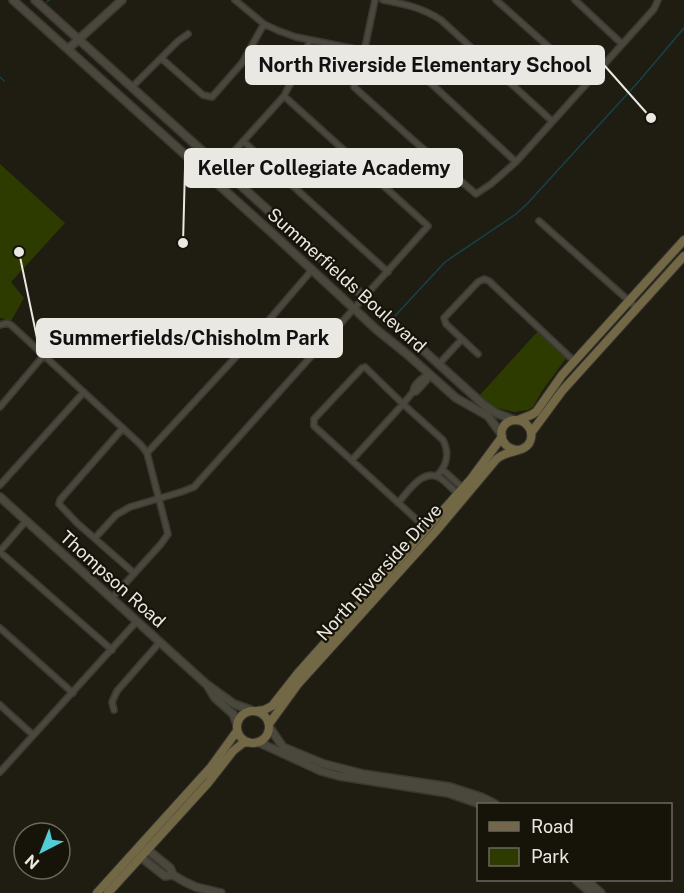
<svg xmlns="http://www.w3.org/2000/svg" width="684" height="893" font-family="'Public Sans',sans-serif">
<rect width="100%" height="100%" fill="#1f1c12"/>
<path fill="#2e3b00" d="M0,164L65,223L11,282L24,298L11,321L0,318Z
M539,330L567,357L542,391L533,407L528,410L514,412L498,408L488,405L479,396Z"/>
<g fill="none" stroke-linecap="round" stroke-linejoin="round">
<path stroke="#15434d" stroke-width="1.5" d="M47,2L49,0
M0,77L4,81
M394,317L445,262L516,214L527,204L640,80L684,28"/>
<defs>
<path id="minor" d="M235,0L264,24L279,31L296,37L390,56L410,64L516,162
M375,0L364,52L354,87L413,140L476,194L491,184L516,162L654,9L658,0
M383,0C405,4 423,8 441,20L552,121
M496,0L588,82
M575,0L622,44
M161,58L203,95L212,97L242,63L264,24
M132,87L178,41L188,34
M243,141L388,272
M210,178L284,96L289,86L299,72L310,40
M539,221L637,308
M0,325L7,323L11,325L141,445L147,453L168,534L161,544L112,598
M478,354L446,324L444,318L478,282L484,279L489,281L574,361
M438,365L462,339
M413,392C413,385 422,378 429,374
M0,407L44,355
M123,428L60,500L59,504L77,523L134,573
M147,453L257,334L312,270
M352,460L403,404L443,440C450,454 447,465 437,476
M443,470L463,488
M0,485L84,392
M398,503C407,493 423,467 440,478C446,482 452,489 458,494
M427,529L314,426V419L362,368L365,367L403,404L413,392H416L427,380L430,374
M95,538L116,515L130,507L181,492L194,487L428,226L284,96
M0,551L26,521
M0,552L112,650
M0,628L73,693
M0,705L33,735
M114,710L112,702L117,691L160,642
M0,772L137,621"/>
<path id="tertiary" d="M13,0L271,232L377,330L408,355L456,398L488,416L502,435
M35,0L484,405L496,413L514,420
M68,49L122,0
M0,497L205,683L234,704L251,710
M207,685L215,698L233,714L237,724
M270,728L283,747L324,764L363,774L450,787L481,797L495,804
M258,742L321,771L339,776L448,793L480,804
M143,846L170,868L173,875L185,882L196,887L221,893
M138,855L165,876L173,875
M576,880L591,893
M586,880L601,893"/>
<path id="secondary" d="M518,420L531,415L536,412L562,375L684,240
M531,433L562,391L684,256
M237 727a16 16 0 1 1 32 0a16 16 0 1 1-32 0Z
M257,711L264,710L272,706L298,673L471,479L502,437
M269,724L298,684L437,530L494,462C496,459 497,458 501,456C511,450 529,452 531,438C532,433 530,428 527,425C524,421 519,420 514,420C495,423 498,449 518,450
M97,893L211,767L237,731
M108,893L208,783L233,751L243,743L248,742"/>
</defs>
<use href="#minor" stroke="#3a3832" stroke-width="8"/>
<use href="#tertiary" stroke="#3a3832" stroke-width="10"/>
<use href="#secondary" stroke="#3a3832" stroke-width="10"/>
<use href="#minor" stroke="#4a473c" stroke-width="5"/>
<use href="#tertiary" stroke="#4a473c" stroke-width="7"/>
<use href="#secondary" stroke="#736846" stroke-width="8"/>
</g>
<g text-anchor="middle" dominant-baseline="central" stroke-width="4.5" stroke-linejoin="round" paint-order="stroke">
<g font-size="18" fill="#eae8e2" stroke="#161309">
<text transform="translate(347 280) rotate(42)">Summerfields Boulevard</text>
<text transform="translate(379 572) rotate(-48)">North Riverside Drive</text>
<text transform="translate(113 579) rotate(42)">Thompson Road</text>
</g>
</g>
<path fill="none" stroke="#eae8e2" stroke-width="2" d="M651 118L604 65M183 243L185 168M19 252L37 338"/>
<g fill="#eae8e2" stroke="#161309" stroke-width="2">
<circle cx="651" cy="118" r="6"/>
<circle cx="183" cy="243" r="6"/>
<circle cx="19" cy="252" r="6"/>
</g>
<g fill="#eae8e2" stroke="#eae8e2" stroke-width="2">
<rect x="246" y="46" width="358" height="38" rx="6"/>
<rect x="185" y="149" width="277" height="38" rx="6"/>
<rect x="37" y="319" width="305" height="38" rx="6"/>
</g>
<g font-size="20" text-anchor="middle" font-weight="bold" fill="#111">
<text x="425" y="72">North Riverside Elementary School</text>
<text x="324" y="175">Keller Collegiate Academy</text>
<text x="189" y="345">Summerfields/Chisholm Park</text>
</g>
<rect x="477" y="803" width="195" height="78" fill="#161309" stroke="#6b6860" stroke-width="1.5"/>
<rect x="489" y="822" width="30" height="9" fill="#736846" stroke="#6b6860" stroke-width="1.5"/>
<text x="531" y="833" font-size="18" fill="#eae8e2">Road</text>
<rect x="489" y="848" width="30" height="18" fill="#2e3b00" stroke="#6b6860" stroke-width="1.5"/>
<text x="531" y="863" font-size="18" fill="#eae8e2">Park</text>
<g transform="translate(42 851) rotate(222)"><circle r="28" fill="#161309" stroke="#6b6860" stroke-width="1.5"/>
<path d="M0-4.5L10 22L0 15L-10 22Z" fill="#52ccd5"/>
<text y="-9" font-size="16" font-weight="bold" text-anchor="middle" fill="#eae8e2">N</text>
</g>
</svg>
